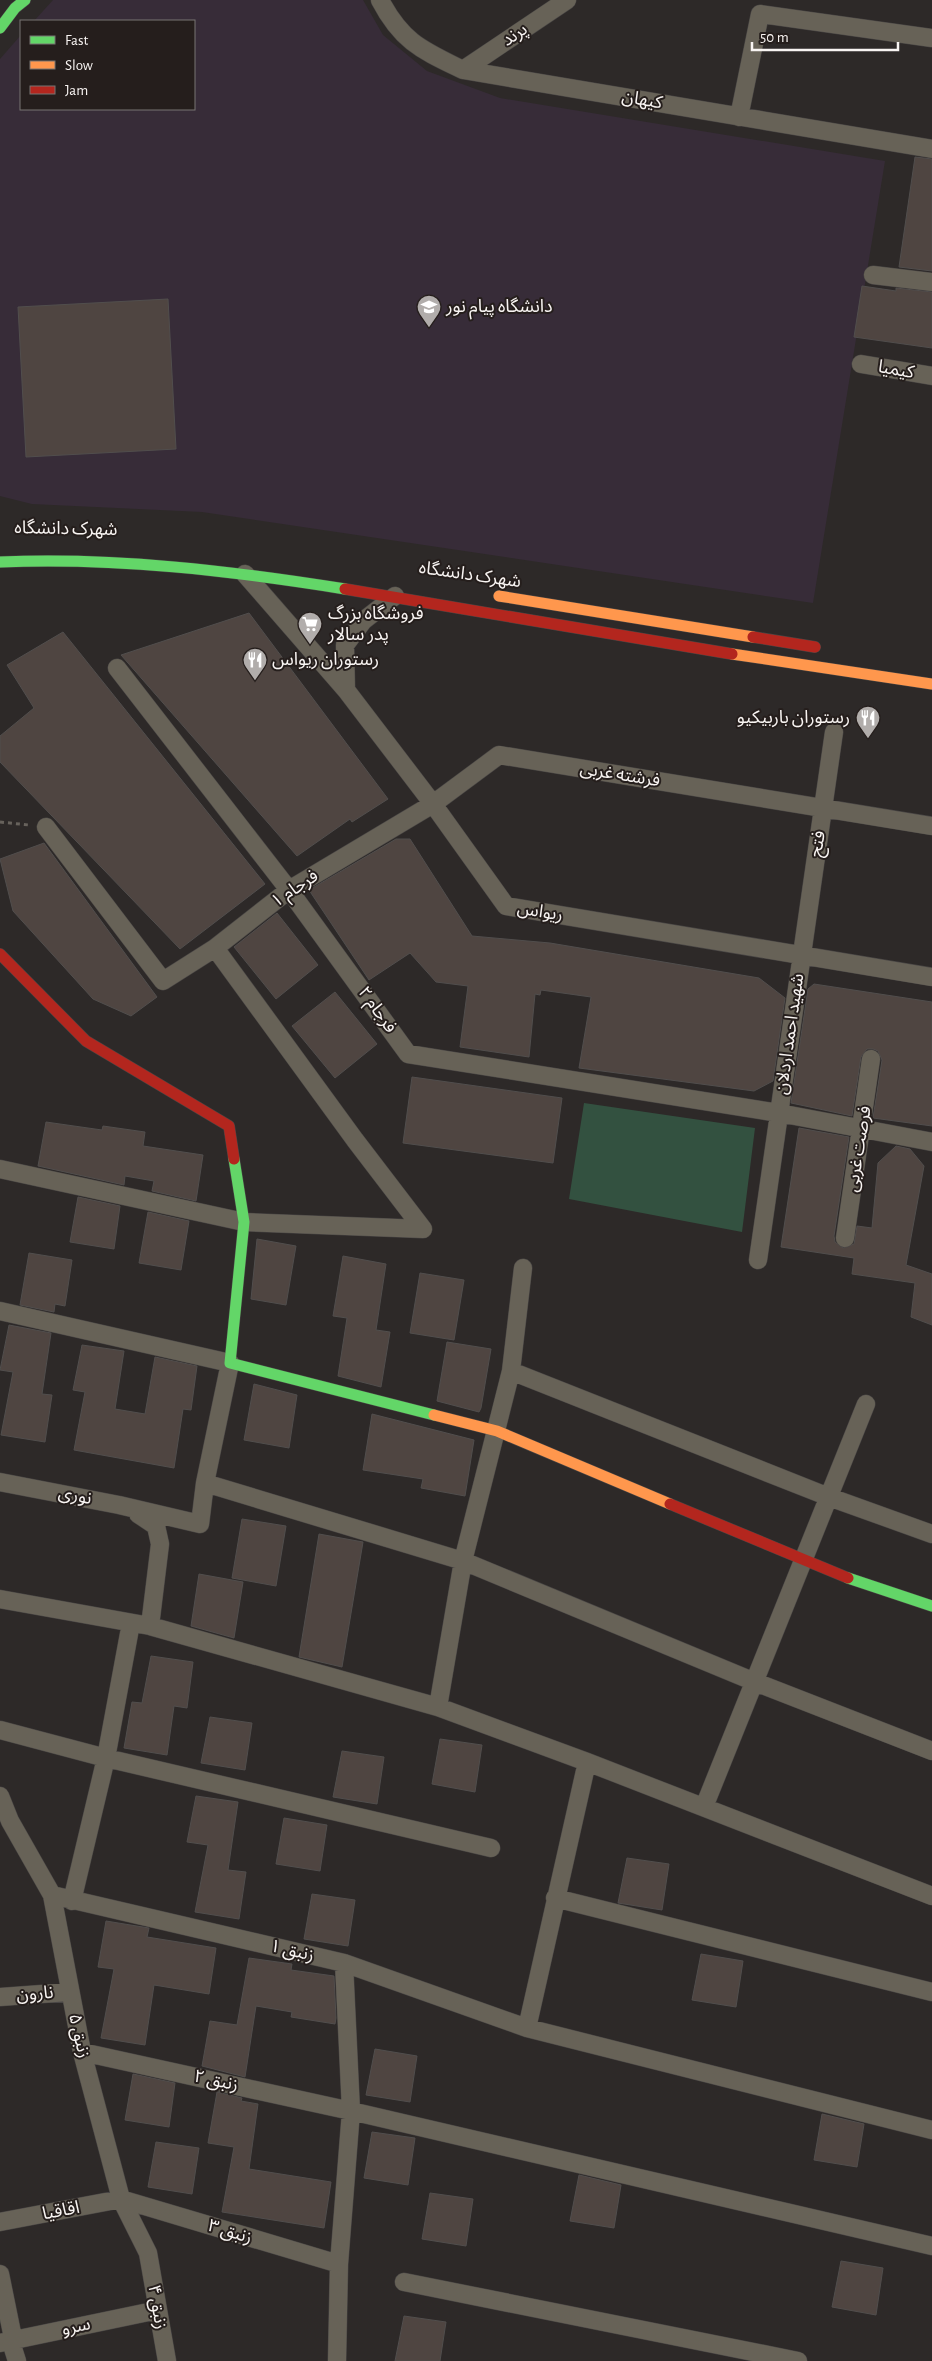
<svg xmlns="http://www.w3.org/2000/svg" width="932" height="2361" font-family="'Alegreya Sans','Noto Sans Arabic',sans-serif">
<rect width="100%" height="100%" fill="#2d2928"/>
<path fill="#372c38" d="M53,0H363L383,35L427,71L500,98L885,161L813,603L202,512L32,504L0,496V59L21,35V109H194V21H34Z"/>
<path fill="#335140" d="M584,1103L755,1128L742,1232L569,1199Z"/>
<path fill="#4f4541" stroke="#514e4d" d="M915,157L932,159V271L899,267Z
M862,286L896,291V288L932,292V348L854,337Z
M168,299L176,449L26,457L18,307Z
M249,613L388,799L352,822L350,819L297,856L121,655Z
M63,632L265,884L180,949L0,762V736L34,708L7,665Z
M396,839H410L472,936L550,943L759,978L785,998L773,1081L754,1091L579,1068L591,997L541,990L540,995L535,994L529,1057L460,1047L468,986L436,982L410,953L369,980L309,890Z
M44,843L157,997L131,1016L93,999L13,911L0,859Z
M277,913L318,965L276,999L234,947Z
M814,984L932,1002V1126L873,1118L882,1060L878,1051L873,1049H867L861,1057L852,1116L791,1103L808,989Z
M335,992L377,1044L335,1078L292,1026Z
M412,1077L562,1098L553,1163L403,1143Z
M46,1122L102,1130L103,1126L145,1132L143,1146L203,1155L196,1201L152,1191L154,1181L125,1176L124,1185L38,1166Z
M799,1128L849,1137L834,1236L835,1242L843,1248L854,1244L857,1226L872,1228L878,1163L896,1146L910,1149L924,1166L906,1265L932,1274V1325L911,1317L915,1283L852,1274L854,1258L781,1247Z
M78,1197L120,1206L114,1249L70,1242Z
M148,1212L189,1221L181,1270L139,1263Z
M257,1239L296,1246L286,1305L251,1299Z
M29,1253L72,1260L65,1306L55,1304L54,1312L20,1305Z
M343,1256L386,1264L376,1330L390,1332L381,1387L338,1376L347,1318L333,1316Z
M420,1273L464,1280L454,1340L410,1333Z
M9,1325L51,1333L42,1394L52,1395L45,1442L1,1435L13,1372L0,1370Z
M447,1342L491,1349L481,1408L479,1412L437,1401Z
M82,1345L124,1351L115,1409L145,1414L155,1357L197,1366L191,1410L183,1409L174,1468L74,1450L85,1392L73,1390Z
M254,1384L297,1395L289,1448L244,1440Z
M372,1414L474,1440L465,1496L421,1488L423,1479L363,1470Z
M242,1519L286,1526L276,1586L232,1578Z
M319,1534L363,1542L342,1667L299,1657Z
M199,1574L243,1582L234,1638L191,1626Z
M151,1656L193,1662L187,1708L174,1706L167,1755L124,1748L132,1702L142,1703Z
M210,1717L252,1723L245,1770L201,1763Z
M440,1739L482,1745L475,1792L432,1784Z
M342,1751L384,1757L377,1804L333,1797Z
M196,1796L238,1802L228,1870L246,1872L239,1919L195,1912L208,1845L187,1842Z
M284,1818L327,1825L320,1871L276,1864Z
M627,1858L669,1864L662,1910L618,1903Z
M312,1894L355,1900L348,1946L304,1939Z
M106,1921L149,1928L147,1937L216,1948L209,1994L154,1985L145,2045L101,2038L114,1969L98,1967Z
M701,1954L743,1961L736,2007L692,2000Z
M249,1958L292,1964L291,1970L334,1976L336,2018L335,2024L291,2017L292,2012L256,2006L245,2077L202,2066L210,2021L237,2025Z
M375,2049L417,2056L410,2102L366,2095Z
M133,2074L175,2083L169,2127L125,2120Z
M217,2092L242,2098L241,2101L258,2104L249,2169L331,2182L324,2228L222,2212L234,2147L208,2143Z
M822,2114L864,2124L857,2167L814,2160Z
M372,2132L415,2138L408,2185L364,2178Z
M156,2142L199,2148L192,2194L148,2187Z
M579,2175L621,2185L614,2228L570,2221Z
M430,2193L473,2199L466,2246L422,2239Z
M841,2261L883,2268L876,2315L832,2307Z
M404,2316L446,2322L440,2361H395Z"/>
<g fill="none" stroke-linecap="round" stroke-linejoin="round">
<defs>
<path id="street" d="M380,0C402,42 422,50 463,70L932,149
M463,70L567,0
M739,117L760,14L932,38
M873,275L932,282
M861,364L932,376
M245,574L346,690L433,804L506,906L932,977
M117,668L289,890L408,1054L779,1113L932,1142
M346,690L345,645L363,621L395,596
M46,827L163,981L215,948L289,890L433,804L499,755L932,826
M215,948L355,1140L423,1229
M0,1169L244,1222L423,1229
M845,1238L871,1059
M758,1260L834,732
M0,1311L230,1363L205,1483L200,1524L119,1505L0,1482
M511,1371L829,1497L932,1534
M205,1483L463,1561L755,1682L932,1751
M138,1514L156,1526L160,1544L150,1626
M0,1599L150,1626L438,1707L587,1762L932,1896
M438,1707L463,1561L511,1371L523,1268
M0,1730L106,1758L491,1848
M0,1796L10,1821L52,1895L82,2052L121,2199L148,2253L167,2361
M704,1807L866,1404
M52,1895L344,1963L527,2028L932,2130
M555,1898L932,1992
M72,1901L106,1758L131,1623
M0,1997L69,1992
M527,2028L587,1762
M82,2052L351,2111L932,2246
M0,2222L121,2199L339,2264
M0,2274L13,2338
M404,2282L798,2361
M11,2342L17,2361
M0,2343L158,2310
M337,2361L339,2264L351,2111L344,1963"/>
<path id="fast" d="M0,28L15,8L25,0
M0,562C115,557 232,571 345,589
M234,1159L244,1222L230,1363L434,1415
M848,1578L932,1606"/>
<path id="slow" d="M499,596L753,637
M732,654L932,684
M434,1415L497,1431L670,1504"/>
<path id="jam" d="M345,589L732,654
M753,637L815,647
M0,954L86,1041L229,1126L234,1159
M670,1504L848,1578"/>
</defs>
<use href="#street" stroke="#494645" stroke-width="19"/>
<use href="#fast" stroke="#494645" stroke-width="12"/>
<use href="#slow" stroke="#494645" stroke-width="12"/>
<use href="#jam" stroke="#494645" stroke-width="12"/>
<path stroke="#67625c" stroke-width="3" stroke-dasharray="4 4" stroke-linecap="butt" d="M0,822L29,825"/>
<use href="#street" stroke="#676257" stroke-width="18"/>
<use href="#fast" stroke="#63d668" stroke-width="11"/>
<use href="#slow" stroke="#ff974d" stroke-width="11"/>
<use href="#jam" stroke="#b3261e" stroke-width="11"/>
</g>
<defs>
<symbol id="university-pin" viewBox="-11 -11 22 30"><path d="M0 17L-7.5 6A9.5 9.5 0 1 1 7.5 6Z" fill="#b1adab" stroke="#251e1c"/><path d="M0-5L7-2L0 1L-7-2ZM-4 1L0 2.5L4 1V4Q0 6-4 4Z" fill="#fff"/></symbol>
<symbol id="supermarket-pin" viewBox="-11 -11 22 30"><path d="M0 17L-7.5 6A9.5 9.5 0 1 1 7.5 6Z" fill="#b1adab" stroke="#251e1c"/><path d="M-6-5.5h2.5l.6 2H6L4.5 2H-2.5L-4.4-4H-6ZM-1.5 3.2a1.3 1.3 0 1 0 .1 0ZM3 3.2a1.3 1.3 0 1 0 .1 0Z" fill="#fff"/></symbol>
<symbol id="restaurant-pin" viewBox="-11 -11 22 30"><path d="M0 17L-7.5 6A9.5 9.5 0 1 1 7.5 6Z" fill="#b1adab" stroke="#251e1c"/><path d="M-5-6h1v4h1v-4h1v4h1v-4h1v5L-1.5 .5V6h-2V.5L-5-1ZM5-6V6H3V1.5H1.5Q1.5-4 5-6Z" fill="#fff"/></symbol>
</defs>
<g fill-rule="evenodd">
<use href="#university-pin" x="415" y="293" width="28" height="38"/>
<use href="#supermarket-pin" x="296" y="610" width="28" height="38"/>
<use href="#restaurant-pin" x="241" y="646" width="28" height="38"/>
<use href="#restaurant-pin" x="854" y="704" width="28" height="38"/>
</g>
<g text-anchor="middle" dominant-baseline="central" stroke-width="4" stroke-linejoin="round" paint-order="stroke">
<g font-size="18" fill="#f8f4f2" stroke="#251e1c">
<text transform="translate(515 35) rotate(-34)">پرند</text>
<text transform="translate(642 100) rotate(10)">کیهان</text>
<text transform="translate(896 370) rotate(10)">کیمیا</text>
<text transform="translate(66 529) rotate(1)">شهرک دانشگاه</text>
<text transform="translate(470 575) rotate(8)">شهرک دانشگاه</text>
<text transform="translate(620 775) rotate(9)">فرشته غربی</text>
<text transform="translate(818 844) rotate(-82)">فتح</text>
<text transform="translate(295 889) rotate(-34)">فرجام ۱</text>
<text transform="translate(540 912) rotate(9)">ریواس</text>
<text transform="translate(377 1010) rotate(54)">فرجام ۲</text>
<text transform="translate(790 1034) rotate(-82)">شهید احمد اردلان</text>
<text transform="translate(859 1149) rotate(-81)">فرصت غربی</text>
<text transform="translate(75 1496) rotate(11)">نوری</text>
<text transform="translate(292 1951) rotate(13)">زنبق ۱</text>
<text transform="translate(35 1994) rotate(-4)">نارون</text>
<text transform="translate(79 2036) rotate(77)">زنبق ۵</text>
<text transform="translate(216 2081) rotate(12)">زنبق ۲</text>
<text transform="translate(61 2211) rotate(-11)">اقاقیا</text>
<text transform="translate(230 2232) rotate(17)">زنبق ۳</text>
<text transform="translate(157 2307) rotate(80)">زنبق ۴</text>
<text transform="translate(76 2327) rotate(-12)">سرو</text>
</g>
<g font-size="18" fill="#f8f4f2" stroke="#251e1c" text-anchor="start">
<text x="446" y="307">دانشگاه پیام نور</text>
<text x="328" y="614">فروشگاه بزرگ<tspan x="328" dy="21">پدر سالار</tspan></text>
<text x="272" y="660">رستوران ریواس</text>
<text x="850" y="718" text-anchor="end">رستوران باربیکیو</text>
</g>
</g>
<rect x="20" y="20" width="175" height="90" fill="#251e1c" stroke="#797472"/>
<rect x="30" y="36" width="25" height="8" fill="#63d668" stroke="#797472"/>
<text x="65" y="45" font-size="15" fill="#f8f4f2">Fast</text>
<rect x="30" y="61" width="25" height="8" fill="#ff974d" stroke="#797472"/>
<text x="65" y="70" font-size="15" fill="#f8f4f2">Slow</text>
<rect x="30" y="86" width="25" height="8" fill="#b3261e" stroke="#797472"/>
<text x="65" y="95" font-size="15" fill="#f8f4f2">Jam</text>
<path d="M752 42v8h146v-8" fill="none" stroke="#f8f4f2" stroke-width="2.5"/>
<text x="760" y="42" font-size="15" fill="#f8f4f2" stroke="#251e1c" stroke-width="4" paint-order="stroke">50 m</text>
</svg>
